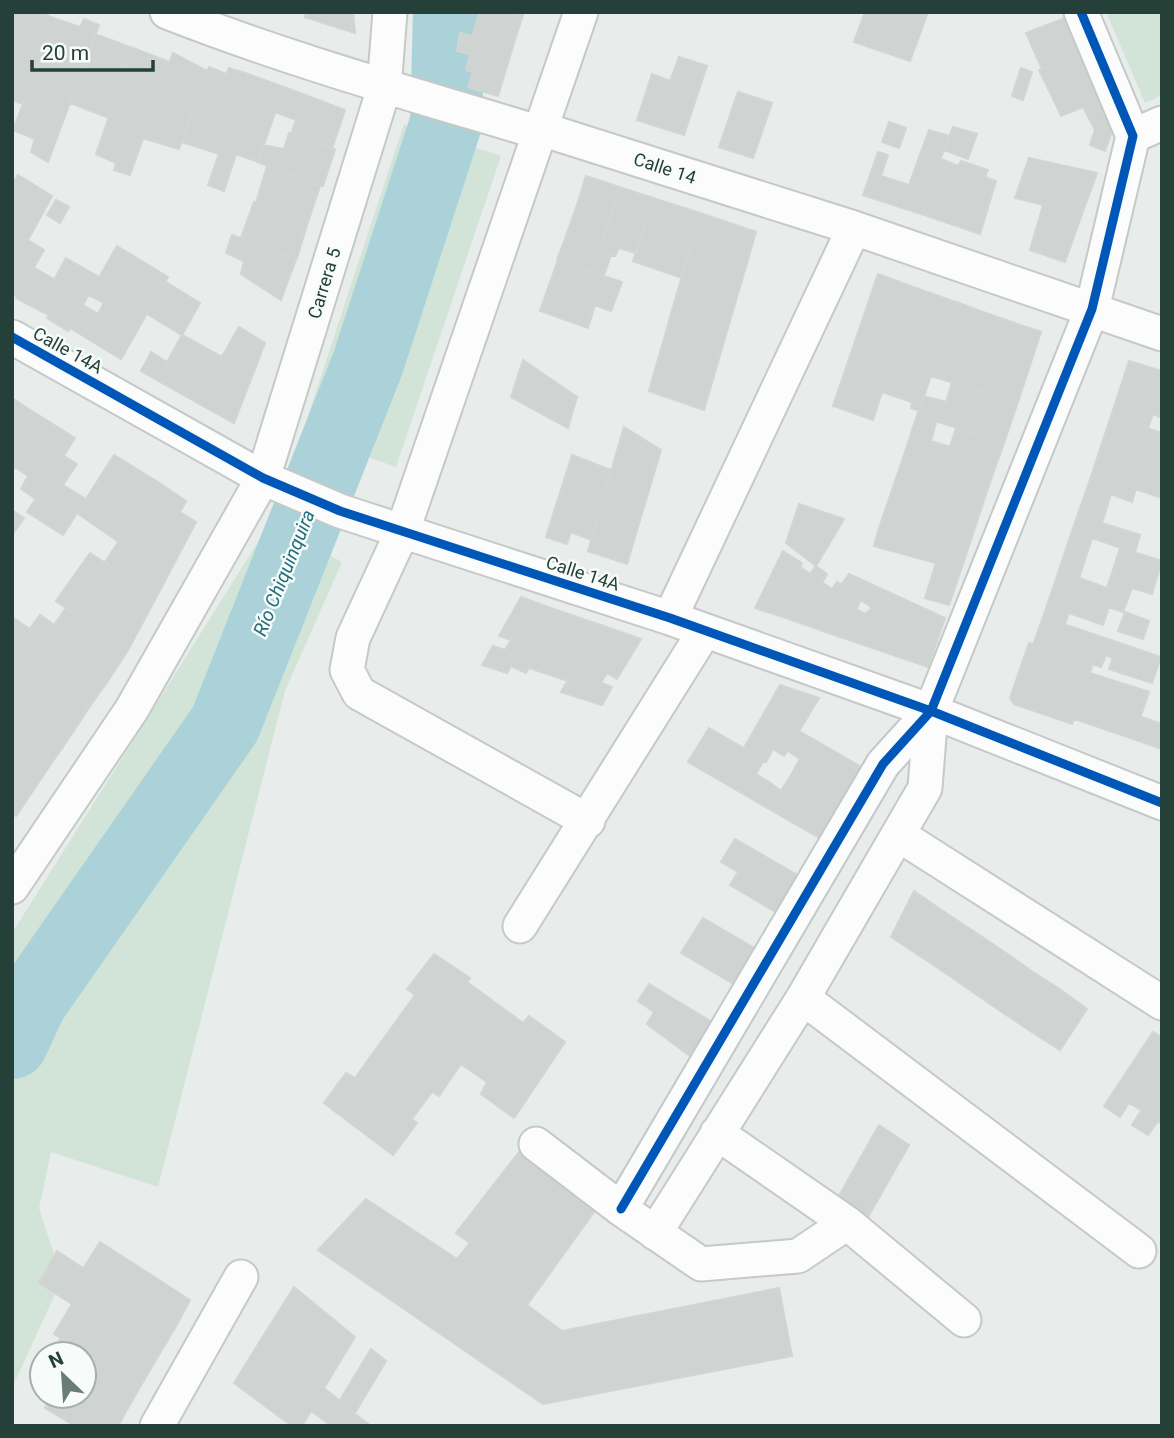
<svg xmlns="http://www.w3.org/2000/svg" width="1174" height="1438" font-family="Roboto,sans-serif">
<rect width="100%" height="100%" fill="#e8ecea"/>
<path fill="#d2e4d7" d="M415,12H477L470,72L414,61Z
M1106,12H1162V95L1145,103Z
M404,124L501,156L396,467L302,434Z
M270,523L342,562L285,691L158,1187L51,1152L39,1208L62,1279L12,1388V933Z"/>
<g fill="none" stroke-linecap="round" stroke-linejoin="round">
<path stroke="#abd2d8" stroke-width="72" d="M12,1043L31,1002L225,724L368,363L446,123L449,12"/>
</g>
<path fill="#cfd3d2" stroke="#d1d5d3" stroke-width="2" d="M12,12H39L56,19L23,104L12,100Z
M306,12H353L355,33L305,17Z
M480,12L523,15L513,46L472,36Z
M865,12H888L924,23L910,61L854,42Z
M888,12H928L924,23Z
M1065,18L1084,56L1042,69L1026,33Z
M56,19L80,27L84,19L99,25L48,162L31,152L35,139L13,130Z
M460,33L513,46L508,63L457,51Z
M95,34L133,48L109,118L70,103Z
M133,48L170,62L130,175L114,170L116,163L96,154Z
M173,53L207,71L179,149L143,138Z
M470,54L508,63L498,96L468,87L473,72L466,70Z
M1084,56L1106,98L1057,107L1039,70Z
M679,57L707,66L684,135L637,120L652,74L670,81Z
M209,67L226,74L229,68L248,74L219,154L182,142Z
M1021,68L1032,72L1023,100L1012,96Z
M248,74L284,87L258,162L236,154L224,191L208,185Z
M284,87L345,110L332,149L291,134L296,120L275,112Z
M738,92L772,103L753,158L719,147Z
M1106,98L1116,119L1105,151L1090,145L1095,130L1083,107L1061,116L1057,107Z
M889,122L906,128L899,148L882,142Z
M953,127L977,134L968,159L944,150Z
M929,130L949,136L921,214L863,195L878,152L888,155L881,176L909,185Z
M289,133L335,149L323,186L257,162L263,145L284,149Z
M1029,158L1097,173L1082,214L1015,198Z
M941,159L958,166L961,161L988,170L985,177L996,181L980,234L921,214Z
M267,166L320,186L308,222L256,203Z
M18,175L52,196L28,240L44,250L17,296L12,294V185Z
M586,176L619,187L610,219L576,208Z
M619,187L653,198L636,253L619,248L615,256L599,251Z
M653,198L700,213L682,278L633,261Z
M56,200L69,207L60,223L47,215Z
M254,202L308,222L297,258L241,238Z
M1043,205L1082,214L1065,262L1030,250Z
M576,208L610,219L599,251L565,239Z
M700,213L756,232L704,410L649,391Z
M232,235L296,259L281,300L241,274L244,261L226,253Z
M565,239L611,255L604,275L557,260Z
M117,246L168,277L121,359L70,328L83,305L98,314L104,303L89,295Z
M66,258L99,277L87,298L54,280Z
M558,260L622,282L611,311L548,288Z
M34,268L54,279L46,292L57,300L65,286L87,298L68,331L47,318L49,315L16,298Z
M878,274L916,288L873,420L833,406Z
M54,279L65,286L57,300L46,292Z
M166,282L200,303L182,335L147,314Z
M548,288L595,305L588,328L540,311Z
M916,288L956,302L919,411L911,408L912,402L882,392Z
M956,302L1000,318L974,389L931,376Z
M1000,318L1041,332L1018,402L974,389Z
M239,327L265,343L234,423L196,402Z
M182,335L222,357L196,402L157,380Z
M151,352L167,362L157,380L141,371Z
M523,360L577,397L568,428L511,397Z
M1129,361L1162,371V418L1153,414L1148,428L1111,416Z
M952,382L1018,402L1004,443L917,415L924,396L946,402Z
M12,398L32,411L12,440Z
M32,411L75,438L36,499L21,489L28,476L15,467L12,471V440Z
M917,415L936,422L931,441L950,447L956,428L1004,443L988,488L902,461Z
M1111,416L1162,433V466L1101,446Z
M624,427L661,450L627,564L588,551Z
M1101,446L1162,466V498L1092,474Z
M114,455L158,482L119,542L77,513Z
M572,455L611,470L591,540L571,532L567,544L546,537Z
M64,456L77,464L63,485L86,499L63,535L27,512Z
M902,461L988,488L965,558L878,531Z
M1092,474L1136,489L1132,502L1111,494L1102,523L1140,535L1135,553L1072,531Z
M158,482L186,501L180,512L196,522L157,596L105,562Z
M799,504L844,519L816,566L786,543Z
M12,510L24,518L12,535Z
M878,531L965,558L949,605L925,598L936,563L874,546Z
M1072,531L1092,538L1079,578L1107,588L1120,548L1162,561L1152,594L1132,588L1123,612L1053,588Z
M783,551L802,563L777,615L755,608Z
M90,553L157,596L128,650L56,601Z
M816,566L827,574L800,623L777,615L800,567L810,574Z
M849,574L945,618L933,653L841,585Z
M822,582L832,589L837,582L861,599L843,638L800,623Z
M1053,588L1109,607L1103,625L1069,613L1065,624L1043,617Z
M521,597L562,612L526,673L511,666L507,673L482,665L493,646L505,650L511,640L499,636Z
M66,608L128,650L108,681L30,629L40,615L54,625Z
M872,608L933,653L928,667L843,638L856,609L865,614Z
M562,612L601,625L568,681L529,668Z
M1125,612L1149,621L1143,639L1118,631Z
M12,617L108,681L90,706L12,654Z
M1043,617L1161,657L1152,683L1109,669L1113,658L1106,655L1101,667L1033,645Z
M601,625L641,639L617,679L607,673L601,683L612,687L602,705L561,692Z
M1029,643L1093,664L1072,724L1014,704L1010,698Z
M12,654L90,706L71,735L12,696Z
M1090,673L1149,692L1133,739L1074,719Z
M780,685L819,698L784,756L773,749L766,762L744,748Z
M12,696L71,735L53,761L12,733Z
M1141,717L1162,724V749L1133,739Z
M709,728L764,760L756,774L769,782L757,802L688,762Z
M799,731L870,772L848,808L791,775L800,759L788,751Z
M12,733L53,761L16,816L12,813Z
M791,775L848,808L828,843L757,802L769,782L781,791Z
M735,839L806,880L784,917L730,885L738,872L721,862Z
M914,891L949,915L923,958L891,937Z
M949,915L978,934L950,976L923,958Z
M703,918L763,953L742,989L681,953Z
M978,934L1006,953L977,995L950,976Z
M1006,953L1033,972L1005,1014L977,995Z
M434,954L470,978L467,982L523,1023L529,1016L565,1042L514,1118L481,1094L487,1082L461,1064L439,1096L432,1092L412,1119L417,1123L393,1155L324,1103L346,1073L355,1078L415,995L407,989Z
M1033,972L1061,990L1032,1032L1005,1014Z
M649,984L720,1027L698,1062L647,1024L654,1012L638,1001Z
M1061,990L1087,1009L1060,1050L1032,1032Z
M1153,1032L1162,1037V1079L1141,1110L1129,1103L1120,1117L1104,1106Z
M1162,1079V1124L1158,1121L1148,1135L1132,1125Z
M879,1125L909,1145L868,1217L839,1196Z
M519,1152L574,1191L572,1196L594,1212L527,1305L562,1331L779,1288L792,1356L543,1404L318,1250L366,1199L457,1259L470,1243L456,1233Z
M100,1242L190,1300L175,1328L83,1269Z
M57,1251L175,1328L157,1358L39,1283Z
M294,1287L355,1337L324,1388L262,1338Z
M72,1304L157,1358L140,1387L54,1334Z
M61,1338L140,1387L124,1415L84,1391V1354H51Z
M262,1338L355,1413L348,1426H332L311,1411L302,1426H292L234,1383Z
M371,1349L386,1361L355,1413L340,1400Z
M84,1391L124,1415L118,1426H75L45,1408L52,1396H84Z
M355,1414L371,1426H348Z"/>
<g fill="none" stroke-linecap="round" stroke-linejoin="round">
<defs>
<path id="street" d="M167,12C289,60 415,95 541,133L551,132L854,228L1162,334
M581,12L403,530L353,638L347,670L359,693L588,821
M1133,136L1162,123
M12,337L263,478L340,511L670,618L931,711L1162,803
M670,618L854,228
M899,835L1162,1003
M12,887L132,709L263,478L384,88L390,12
M520,926L704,632
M803,998L1139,1251
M717,1133L847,1223L964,1320
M536,1144L621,1209L701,1264L798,1256L847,1223
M621,1209L883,764L931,711L1092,309L1133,136L1081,12
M655,1233L803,998L925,788L931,711
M157,1426L241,1277"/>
</defs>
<use href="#street" stroke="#c5c9c7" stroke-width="37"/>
<use href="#street" stroke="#fcfcfc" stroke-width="33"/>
<defs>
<path id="cycleway" d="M12,337L263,478L340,511L670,618L931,711L1162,803
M621,1209L883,764L931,711L1092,309L1133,136L1081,12"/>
</defs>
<use href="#cycleway" stroke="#f7fbf9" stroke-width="13"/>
<use href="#cycleway" stroke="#0057b8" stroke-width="9"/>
</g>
<g text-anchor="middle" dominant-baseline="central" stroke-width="5" stroke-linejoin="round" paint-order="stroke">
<g font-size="18" fill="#254039" stroke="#f7fbf9">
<text transform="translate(665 168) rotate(18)">Calle 14</text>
<text transform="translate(324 283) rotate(-73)">Carrera 5</text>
<text transform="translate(68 350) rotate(29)">Calle 14A</text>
<text transform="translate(583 573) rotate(18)">Calle 14A</text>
</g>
<g font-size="19" font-style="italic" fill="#216d7b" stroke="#f7fbf9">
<text transform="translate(284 573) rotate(-68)">Río Chiquinquira</text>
</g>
</g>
<rect width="1174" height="1438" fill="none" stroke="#254039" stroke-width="28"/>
<g transform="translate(63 1375) rotate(335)"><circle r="33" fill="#f7fbf9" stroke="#a3b0ac" stroke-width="2"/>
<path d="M0-5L12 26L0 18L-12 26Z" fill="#697c77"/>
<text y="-10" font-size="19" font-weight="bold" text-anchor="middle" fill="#254039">N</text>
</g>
<path d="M32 60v10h121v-10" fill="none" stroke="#254039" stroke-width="3.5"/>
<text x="42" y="60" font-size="21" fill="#254039" stroke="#f7fbf9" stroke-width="5" paint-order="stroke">20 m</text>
</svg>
